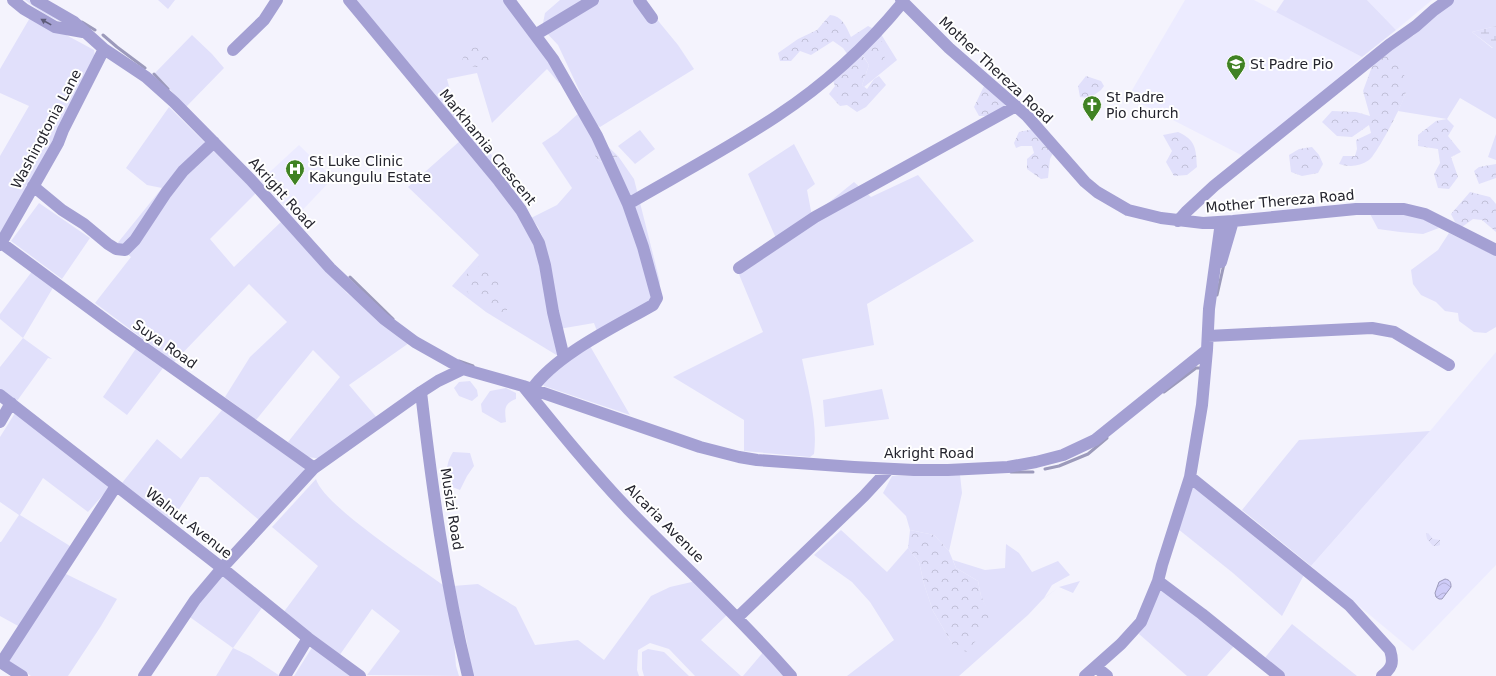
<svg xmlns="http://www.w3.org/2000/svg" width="1496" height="676" font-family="'DejaVu Sans',sans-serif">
<defs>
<pattern id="forest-crowns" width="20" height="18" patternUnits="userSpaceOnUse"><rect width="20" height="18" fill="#e1e0fb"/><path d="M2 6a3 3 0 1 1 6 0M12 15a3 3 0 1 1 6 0" fill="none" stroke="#c1c0d7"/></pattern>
<pattern id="wetland-marsh" width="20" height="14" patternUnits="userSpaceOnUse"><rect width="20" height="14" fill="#e1e0fb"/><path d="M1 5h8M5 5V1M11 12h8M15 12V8" fill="none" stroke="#c1c0d7"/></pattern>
<pattern id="garden-furrows" width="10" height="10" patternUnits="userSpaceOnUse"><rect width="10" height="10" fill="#e1e0fb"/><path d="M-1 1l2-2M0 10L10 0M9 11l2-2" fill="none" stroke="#c1c0d7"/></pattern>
<pattern id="water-waves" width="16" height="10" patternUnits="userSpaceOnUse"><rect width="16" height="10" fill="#cfccf8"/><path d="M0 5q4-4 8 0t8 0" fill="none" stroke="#b2afd5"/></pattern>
</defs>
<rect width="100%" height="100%" fill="#f4f3fd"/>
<path fill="#ecebff" d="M1185,0H1254L1362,57L1247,158L1128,97Z
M1367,0H1432L1396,30Z
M299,145L333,178L295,218L260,181Z
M1496,352V565L1413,651L1311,566L1430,431Z"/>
<path fill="#e1e0fb" d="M25,0H31L76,27C55,21 42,13 25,0Z
M158,0H175L168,9Z
M356,0H509L565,78L559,83L547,69L492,123L477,73L447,79L461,131Z
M560,0H641L678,45L694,69L600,127L594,122L558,45L542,28L545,13Z
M1284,0H1367L1396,30L1362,57L1276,12Z
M1452,0H1496V26L1472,32L1492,48H1496V119L1460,98L1447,119L1398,111L1406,93L1374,61L1406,37L1413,36Z
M31,16L94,50L95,57L63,121L0,239V156L29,106L0,93V69Z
M876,26L897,60L864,87L862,85L869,65L862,54Z
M192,35L212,54L224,68L186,107L155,73Z
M169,107L256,193L210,239L234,267L282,221L347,293L409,343L349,385L378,419L322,458C304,459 301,453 288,442L340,377L313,350L256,420L225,397L250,357L287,322L249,284L174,362L95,303L131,257L116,245L162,188L147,185L126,168Z
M581,111L603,142L595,156L599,161L605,163L618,156L634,179L660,282L658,296L598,334L594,323L559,329L543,238L538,227L531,218L557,205L572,188L542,143L557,133Z
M640,130L655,149L635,164L618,146Z
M1496,134V160L1488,157Z
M475,135L510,177L514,189L469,139Z
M461,140L514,198L532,237L542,266L558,356L486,312L452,286L479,255L408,187Z
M794,144L815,184L807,190L812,216L854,182L871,197L918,175L974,241L867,304L874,345L802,359C808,389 818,423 814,454L810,457L744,451V420L673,377L763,332L738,272L778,243L748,174Z
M39,203L90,238L62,279L11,241Z
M1369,212H1398L1429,219L1439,228L1423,234L1400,232L1378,229Z
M1449,233L1496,256V327L1486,333L1474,332L1459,321L1458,313L1445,311L1436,302L1421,295L1413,284L1411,270L1438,250Z
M33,270L54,286L23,338L52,359L48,358L17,401L0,389V367L23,338L0,319V314Z
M590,346L630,415L544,386L542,383L543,379Z
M137,347L163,368L127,415L103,397Z
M470,381L477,390L478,396L472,401L459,396L454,388L459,382Z
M506,388L516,393V399C503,404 505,410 506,422L501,423L482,412L481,404L490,391Z
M882,389L889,419L825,427L823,400Z
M222,410L303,467L306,473L259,520L208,477H200L170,523L122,483L157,439L181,459Z
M15,413L110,487L88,512L43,478L20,515L70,546L20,627L0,616V542H1L19,515L0,502V437Z
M1430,431L1311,566L1242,510L1299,440Z
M453,452L470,453L474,466L467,476L460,490L447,485C446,473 446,463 453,452Z
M960,475L962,493L949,551L934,535L910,530L906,516L883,493L892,476Z
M316,479C323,505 417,566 443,585L453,630L456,666L459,676L367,675L400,631L372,609L339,656L283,613L318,566L272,527Z
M1193,485L1305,573L1282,616L1233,573L1178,529Z
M841,530L887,572L908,548L919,562L924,584L933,611L953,645L989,614L981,596L978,581L956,568L953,560L985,570L1005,568L1006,544L1019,553L1032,572L1058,561L1070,575L1052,585L1044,598L1059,587L1080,581L1073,593L1059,587L1043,599L1028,615L959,676H847L894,640L870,602L852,582L814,555Z
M64,573L117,599L101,626L68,676H31L10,662L8,658Z
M223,574L264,605L233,648L250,656L280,676H216L233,648L187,615Z
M696,581L728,614L701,640L741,676H695L669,649L650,643L638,650L637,670L639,676H473L466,638L453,586L478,584L516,607L535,645L578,640L604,660L651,596L670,587Z
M1162,590L1235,645L1207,676H1187L1139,634L1159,592Z
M1292,624L1357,676H1284L1264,659Z
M313,646L352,676H294Z
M648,649L664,652L689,676H644L642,669V652Z
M765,650L787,676H743Z"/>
<path fill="url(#forest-crowns)" d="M830,15C842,16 846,26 851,37L868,26L874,29L886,48L884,61L875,57L867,49L862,55L869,65L862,85L867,89L874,79L879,76L886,85L866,107L857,112L847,105L840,106L829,94L835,86L830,72L850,58L843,48L833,41L811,55L800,51L791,61H780L778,53L798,39L817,30Z
M486,46L490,55L488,65C475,68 473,68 462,61C466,48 473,47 486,46Z
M1386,55L1398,59C1403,69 1407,81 1406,92C1404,102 1376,156 1369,160C1359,167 1349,167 1339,164L1343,156H1355L1357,149L1356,140L1371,133L1369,125L1352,137L1337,136L1322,122L1332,111L1356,112L1370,116L1363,91L1374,61Z
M1086,76L1101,81L1104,86L1101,90L1090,98L1080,97L1078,86Z
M984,86L1004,94L1006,108L994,116H979L974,107Z
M1447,119L1454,126L1448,136L1461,152L1451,157L1458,177L1449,189L1438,188L1434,174L1440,163L1438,149L1418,146V135L1436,121Z
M1038,128L1057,145L1050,159L1048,178L1041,179L1027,169V159L1034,153L1032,146H1021L1016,148L1014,143L1019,132Z
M1178,132C1196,140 1196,149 1197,167L1187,175L1174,176L1166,162L1172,151L1163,135Z
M603,142L618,156L605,163L599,161L595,156L596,147Z
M1312,147L1319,155L1323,164L1318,173L1302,176L1291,172L1289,155L1299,149Z
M1496,164V178L1479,184L1474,171L1479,167Z
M1470,192L1490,197L1496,204V232L1482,220L1473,219L1462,227L1455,222L1451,214Z
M481,266L498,279L499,292L507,302V313L496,314L485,303L469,294L462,285L464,276L475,268Z
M910,530L934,535L949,551L956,568L978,581L981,596L990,614L981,635L966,652L953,645L933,611L924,584L919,562L908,548Z"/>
<path fill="url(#wetland-marsh)" d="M1496,26V48H1493L1472,32Z"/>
<path fill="url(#garden-furrows)" d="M1428,533L1433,539L1440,540V545L1437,546H1433L1427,539L1426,534Z"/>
<path fill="url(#water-waves)" stroke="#9c9abb" d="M1445,579C1450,580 1451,582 1451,587L1442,599H1439L1436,597L1435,593L1439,582Z"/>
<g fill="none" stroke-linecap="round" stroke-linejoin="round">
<path stroke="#9c9abb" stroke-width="3" d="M82,22L95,30
M103,35L117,47L145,68
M154,74L168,89
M350,277L393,319
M1217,295L1224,264
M459,361L473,366
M1164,392L1196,368H1200L1202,370
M1045,469L1059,466L1088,454L1107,438
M1011,472H1033"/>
<path stroke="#a4a0d3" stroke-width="12" d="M13,0L24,9L55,27L83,32
M36,0L74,22L104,49L146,77L174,102L251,180L330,268L384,319L415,342L463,369L523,386L700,447L739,457L757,460L854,467L914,470H948L1008,467L1036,462L1063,455L1095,440L1207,350L1209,309L1221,222
M349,0L499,181L521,210L539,243L545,265L553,312L564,358
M509,0L553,59L597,136L628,204L643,247L657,298L653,305C615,327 557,354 532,389
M639,0L652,18
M901,0L949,48L1027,116L1085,182L1097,192L1128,210L1161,218L1203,223L1233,221L1356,209H1404L1425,214L1496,250
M535,35L593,0
M233,50L264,20L277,0
M33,186L62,210L84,224L108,244L116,249L125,250L135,240L166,193L183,171L214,142
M628,204C678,175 729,148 777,116C824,85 868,45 903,2
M1178,221L1186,212L1214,186L1389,45L1416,26L1434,10L1448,0
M0,242L115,327L314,468
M0,245L58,143L63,130L104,49
M1221,262L1233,221
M739,268L815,217L1016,106
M1208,336L1372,328L1394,332L1449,365
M463,369L438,381L421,392C432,487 445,583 468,676
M523,386C557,428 591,470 628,509C682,565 740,617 791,676
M0,395L222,568L308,638L360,676
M0,422L11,403
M1190,477L1349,605L1390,650C1394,663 1392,668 1382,676
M1158,581L1202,614L1279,676
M738,617L864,496L889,469
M0,662L22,676
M1,663L116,486
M1096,667L1107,676
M144,676L195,600L222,568L314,468L421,392
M285,676L308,638
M1085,676L1121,644L1141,622L1158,581L1162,565L1190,477L1202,405L1207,350"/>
</g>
<defs><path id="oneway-solid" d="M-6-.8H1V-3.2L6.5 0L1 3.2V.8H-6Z"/></defs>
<use fill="#5e5c78" href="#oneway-solid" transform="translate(46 22) rotate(-151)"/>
<defs>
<symbol id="school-pin" viewBox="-11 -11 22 30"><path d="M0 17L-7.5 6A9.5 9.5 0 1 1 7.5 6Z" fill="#408223" stroke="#fff"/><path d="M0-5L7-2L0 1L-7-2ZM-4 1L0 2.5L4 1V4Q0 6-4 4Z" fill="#fff"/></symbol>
<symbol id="church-pin" viewBox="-11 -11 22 30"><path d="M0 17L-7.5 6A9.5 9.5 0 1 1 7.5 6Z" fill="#408223" stroke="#fff"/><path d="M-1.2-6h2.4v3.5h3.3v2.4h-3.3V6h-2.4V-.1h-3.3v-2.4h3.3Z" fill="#fff"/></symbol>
<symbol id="hospital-pin" viewBox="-11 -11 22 30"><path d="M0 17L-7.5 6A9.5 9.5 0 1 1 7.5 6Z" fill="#408223" stroke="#fff"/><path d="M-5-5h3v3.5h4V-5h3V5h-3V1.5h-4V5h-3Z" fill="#fff"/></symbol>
</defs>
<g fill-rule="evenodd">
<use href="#school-pin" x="1225" y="53" width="22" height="30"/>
<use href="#church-pin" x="1081" y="94" width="22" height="30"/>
<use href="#hospital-pin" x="284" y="158" width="22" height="30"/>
</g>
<g text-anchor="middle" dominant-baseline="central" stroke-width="4" stroke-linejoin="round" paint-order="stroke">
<g font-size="14" fill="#24242d" stroke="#fff" text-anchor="start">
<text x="1250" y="64">St Padre Pio</text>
<text x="1106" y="97">St Padre<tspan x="1106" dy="16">Pio church</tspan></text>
<text x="309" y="161">St Luke Clinic<tspan x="309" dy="16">Kakungulu Estate</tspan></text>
</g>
<g font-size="14" fill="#24242d" stroke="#fff">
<text transform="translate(996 70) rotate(43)">Mother Thereza Road</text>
<text transform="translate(46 129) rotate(-62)">Washingtonia Lane</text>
<text transform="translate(488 147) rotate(51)">Markhamia Crescent</text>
<text transform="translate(282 193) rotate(48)">Akright Road</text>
<text transform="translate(1280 201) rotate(-5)">Mother Thereza Road</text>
<text transform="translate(165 344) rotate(35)">Suya Road</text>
<text x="929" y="453">Akright Road</text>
<text transform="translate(452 509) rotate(81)">Musizi Road</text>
<text transform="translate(189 523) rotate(38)">Walnut Avenue</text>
<text transform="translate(665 523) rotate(45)">Alcaria Avenue</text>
</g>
</g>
</svg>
